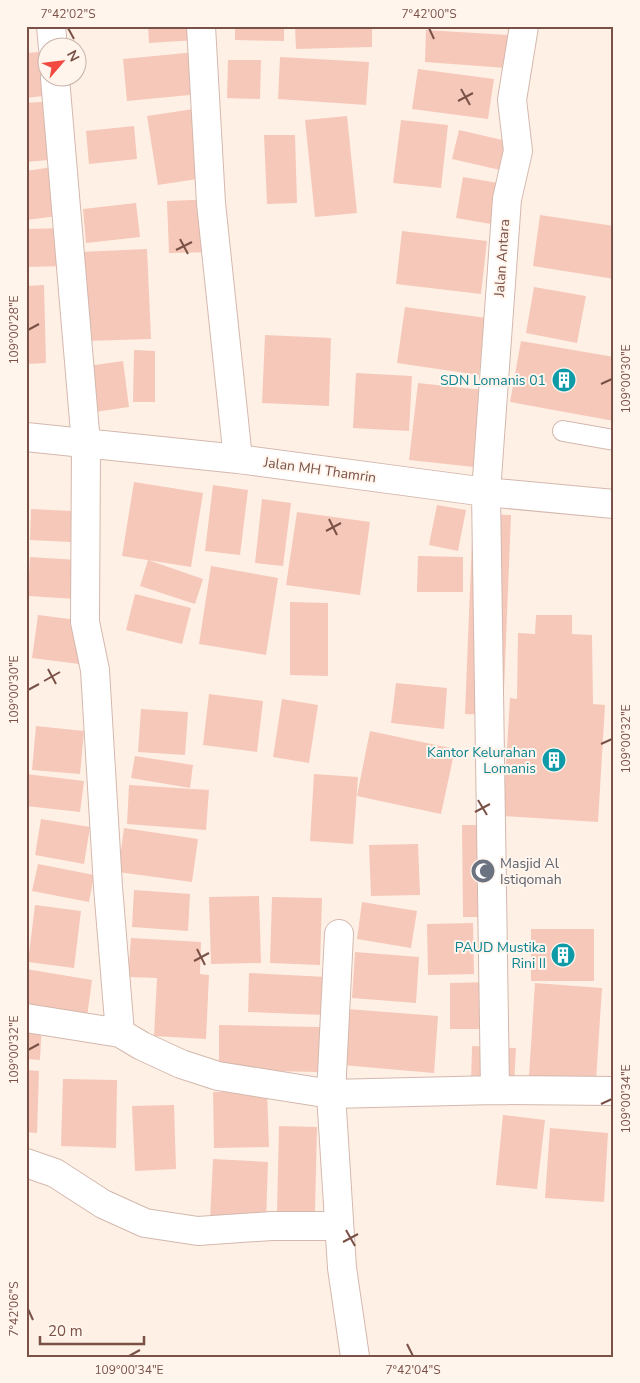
<svg xmlns="http://www.w3.org/2000/svg" width="640" height="1383" font-family="'Nunito Sans',sans-serif">
<rect width="100%" height="100%" fill="#fef0e5"/>
<path fill="#f6c8ba" d="M148,26H196L197,40L149,43Z
M235,26H284V41L235,40Z
M295,26H372V47L296,49Z
M492,26H511V30Z
M426,30L508,35L506,68L425,62Z
M39,52L43,96L26,98V53Z
M196,52L200,94L127,101L123,59Z
M280,57L369,62L366,105L278,99Z
M228,60H261L260,99L227,98Z
M418,69L494,79L488,119L412,109Z
M55,101L60,159L26,162V103Z
M207,107L217,176L158,185L147,116Z
M347,116L357,213L315,217L305,120Z
M401,120L448,125L441,188L393,183Z
M134,126L137,159L89,164L86,131Z
M459,130L516,143L509,172L452,159Z
M264,135H295L297,203L267,204Z
M59,166L66,215L26,220V171Z
M463,177L498,183L491,224L456,218Z
M218,199L220,252L169,253L167,201Z
M136,203L140,237L86,243L83,209Z
M540,215L614,226V279L533,266Z
M64,228V266L26,267V229Z
M402,231L487,241L481,294L396,284Z
M147,249L151,339L84,341L80,252Z
M44,285L46,363L26,364V286Z
M534,287L586,296L577,343L526,333Z
M405,307L487,318L479,375L397,363Z
M265,335L331,338L329,406L262,403Z
M521,341L614,357V421L510,402Z
M134,350L155,351V402H133Z
M123,361L129,407L88,413L81,367Z
M356,373L412,376L409,431L353,428Z
M418,383L483,390L474,467L409,460Z
M134,482L203,493L191,567L122,556Z
M213,485L248,490L240,555L205,551Z
M262,499L291,503L283,566L255,563Z
M437,505L466,510L458,551L429,545Z
M31,509L72,511L71,542L30,540Z
M297,512L370,522L360,595L286,585Z
M473,514L511,515L503,715L465,714Z
M418,556L463,557V592H417Z
M30,557L78,560L76,599L28,596Z
M148,560L203,579L195,604L140,586Z
M211,566L278,578L266,655L199,644Z
M135,594L191,608L182,644L126,630Z
M290,602L328,603V676L290,675Z
M38,615L85,621L79,664L32,658Z
M536,615H572V634L592,635L593,704L605,705L598,822L503,816L510,698L517,699L518,633L535,634Z
M396,683L447,688L444,729L391,723Z
M209,694L263,701L257,752L203,745Z
M282,699L318,705L309,763L273,757Z
M141,709L188,712L185,755L138,752Z
M36,726L84,731L80,774L32,770Z
M370,731L455,749L441,814L357,796Z
M613,739H614V756H611Z
M135,756L193,765L190,788L131,778Z
M26,774L84,781L80,812L26,806Z
M314,774L358,777L353,844L310,841Z
M129,785L209,790L206,830L127,824Z
M41,819L90,827L84,864L35,855Z
M462,825H504V917H463Z
M124,828L198,839L192,882L118,872Z
M418,844L420,895L371,896L369,845Z
M38,864L94,875L89,902L32,891Z
M134,890L190,894L188,931L132,927Z
M259,896L261,963L211,964L209,897Z
M272,897L322,898L320,965L270,963Z
M362,902L417,911L411,948L357,939Z
M35,905L81,911L74,968L28,962Z
M473,923L474,974L428,975L427,924Z
M531,929H594V981H531Z
M131,938L201,942L200,974L209,975L206,1039L154,1036L157,978L128,977Z
M355,952L419,957L416,1003L352,998Z
M26,969L92,980L87,1017L26,1009Z
M249,973L327,977L325,1015L248,1012Z
M494,982L495,1029H450V983Z
M535,983L602,988L596,1080L529,1076Z
M347,1009L438,1016L434,1073L342,1065Z
M26,1020L42,1021L40,1060L26,1059Z
M219,1025L320,1027L319,1072L219,1070Z
M472,1046L516,1048L514,1084L471,1082Z
M26,1070L39,1071L37,1133L26,1132Z
M63,1079L117,1080L116,1148L61,1146Z
M267,1091L269,1147L214,1148L213,1092Z
M174,1105L176,1169L135,1171L132,1106Z
M503,1115L545,1120L537,1189L496,1185Z
M279,1126L317,1127L315,1212L277,1211Z
M550,1128L608,1133L604,1202L545,1198Z
M213,1159L268,1162L266,1222L210,1220Z"/>
<g fill="none" stroke-linecap="round" stroke-linejoin="round">
<defs>
<path id="lane" d="M563,431L614,440"/>
<path id="street" d="M51,26L53,48
M201,26L211,203L238,459
M55,78L86,444L85,622L95,670L108,887L120,1033
M26,437L238,459L486,492L614,504
M339,934L331,1094L342,1268L355,1357
M26,1018L120,1033L142,1046L181,1064L218,1076L331,1094L495,1090L614,1091
M495,1090L486,492L507,199L518,151L512,100L524,26
M26,1163L55,1173L103,1204L145,1223L198,1231L272,1226H339"/>
</defs>
<use href="#lane" stroke="#d4b8ad" stroke-width="22"/>
<use href="#street" stroke="#d4b8ad" stroke-width="30"/>
<use href="#lane" stroke="#fff" stroke-width="20"/>
<use href="#street" stroke="#fff" stroke-width="28"/>
</g>
<path fill="none" stroke="#7a5147" stroke-width="2" d="M68,28L74,39M429,28L434,39M461,89L470,105M458,101L473,93M180,239L188,254M176,250L192,242M28,330L39,324M601,384L612,379M329,519L337,535M326,531L341,523M48,669L56,684M44,681L60,672M28,690L39,684M601,744L612,739M478,800L487,815M475,812L490,804M197,949L205,965M194,961L209,953M28,1050L39,1044M601,1104L612,1099M346,1230L355,1246M343,1242L358,1234M28,1309L33,1320M407,1344L413,1356M129,1356L140,1350"/>
<defs>
<symbol id="building-disc" viewBox="-11 -11 22 22"><circle r="9.5" fill="#0f9aa8" stroke="#fff5ed"/><path d="M-4-6H4V6H1V3H-1V6H-4ZM-2.5-4.3h1.7v1.8h-1.7ZM.8-4.3h1.7v1.8H.8ZM-2.5-1h1.7V.8h-1.7ZM.8-1h1.7V.8H.8Z" fill="#fff"/></symbol>
<symbol id="mosque-disc" viewBox="-11 -11 22 22"><circle r="9.5" fill="#6b7280" stroke="#fff5ed"/><path d="M3.5-4.9A6 6 0 1 0 3.5 4.9A5 5 0 1 1 3.5-4.9Z" fill="#fff"/></symbol>
</defs>
<g fill-rule="evenodd">
<use href="#building-disc" x="550" y="366" width="28" height="28"/>
<use href="#building-disc" x="540" y="746" width="28" height="28"/>
<use href="#mosque-disc" x="469" y="857" width="28" height="28"/>
<use href="#building-disc" x="549" y="941" width="28" height="28"/>
</g>
<g text-anchor="middle" dominant-baseline="central" stroke-width="4" stroke-linejoin="round" paint-order="stroke">
<g font-size="14" fill="#7a5147" stroke="#fff5ed">
<text transform="translate(502 258) rotate(-86)">Jalan Antara</text>
<text transform="translate(320 470) rotate(8)">Jalan MH Thamrin</text>
</g>
<g font-size="14" fill="#0d838f" stroke="#fff5ed" text-anchor="end">
<text x="546" y="380">SDN Lomanis 01</text>
<text x="536" y="752">Kantor Kelurahan<tspan x="536" dy="16">Lomanis</tspan></text>
<text x="546" y="947">PAUD Mustika<tspan x="546" dy="16">Rini II</tspan></text>
</g>
<g font-size="14" fill="#5b616d" stroke="#fff5ed" text-anchor="start">
<text x="500" y="863">Masjid Al<tspan x="500" dy="16">Istiqomah</tspan></text>
</g>
</g>
<rect width="640" height="1383" fill="none" stroke="#fff5ed" stroke-width="55"/>
<g transform="translate(62 62) rotate(62)"><circle r="24" fill="#fff5ed" stroke="#cab3ab"/>
<path d="M0-4L9 19L0 12L-9 19Z" fill="#f24a40"/>
<text y="-8" font-size="14" font-weight="bold" text-anchor="middle" fill="#7a5147">N</text>
</g>
<path d="M40 1336v8h104v-8" fill="none" stroke="#7a5147" stroke-width="2.5"/>
<text x="48" y="1336" font-size="15" fill="#7a5147" stroke="#fff5ed" stroke-width="4" paint-order="stroke">20 m</text>
<rect x="28" y="28" width="584" height="1328" fill="none" stroke="#7a5147" stroke-width="2"/>
<g font-size="12" text-anchor="middle" fill="#7a5147">
<text x="68" y="18">7°42'02"S</text>
<text x="429" y="18">7°42'00"S</text>
<text transform="translate(14 330) rotate(-90)" y="4">109°00'28"E</text>
<text transform="translate(626 379) rotate(-90)" y="4">109°00'30"E</text>
<text transform="translate(14 690) rotate(-90)" y="4">109°00'30"E</text>
<text transform="translate(626 739) rotate(-90)" y="4">109°00'32"E</text>
<text transform="translate(14 1050) rotate(-90)" y="4">109°00'32"E</text>
<text transform="translate(626 1099) rotate(-90)" y="4">109°00'34"E</text>
<text transform="translate(14 1309) rotate(-90)" y="4">7°42'06"S</text>
<text x="129" y="1374">109°00'34"E</text>
<text x="413" y="1374">7°42'04"S</text>
</g>
</svg>
